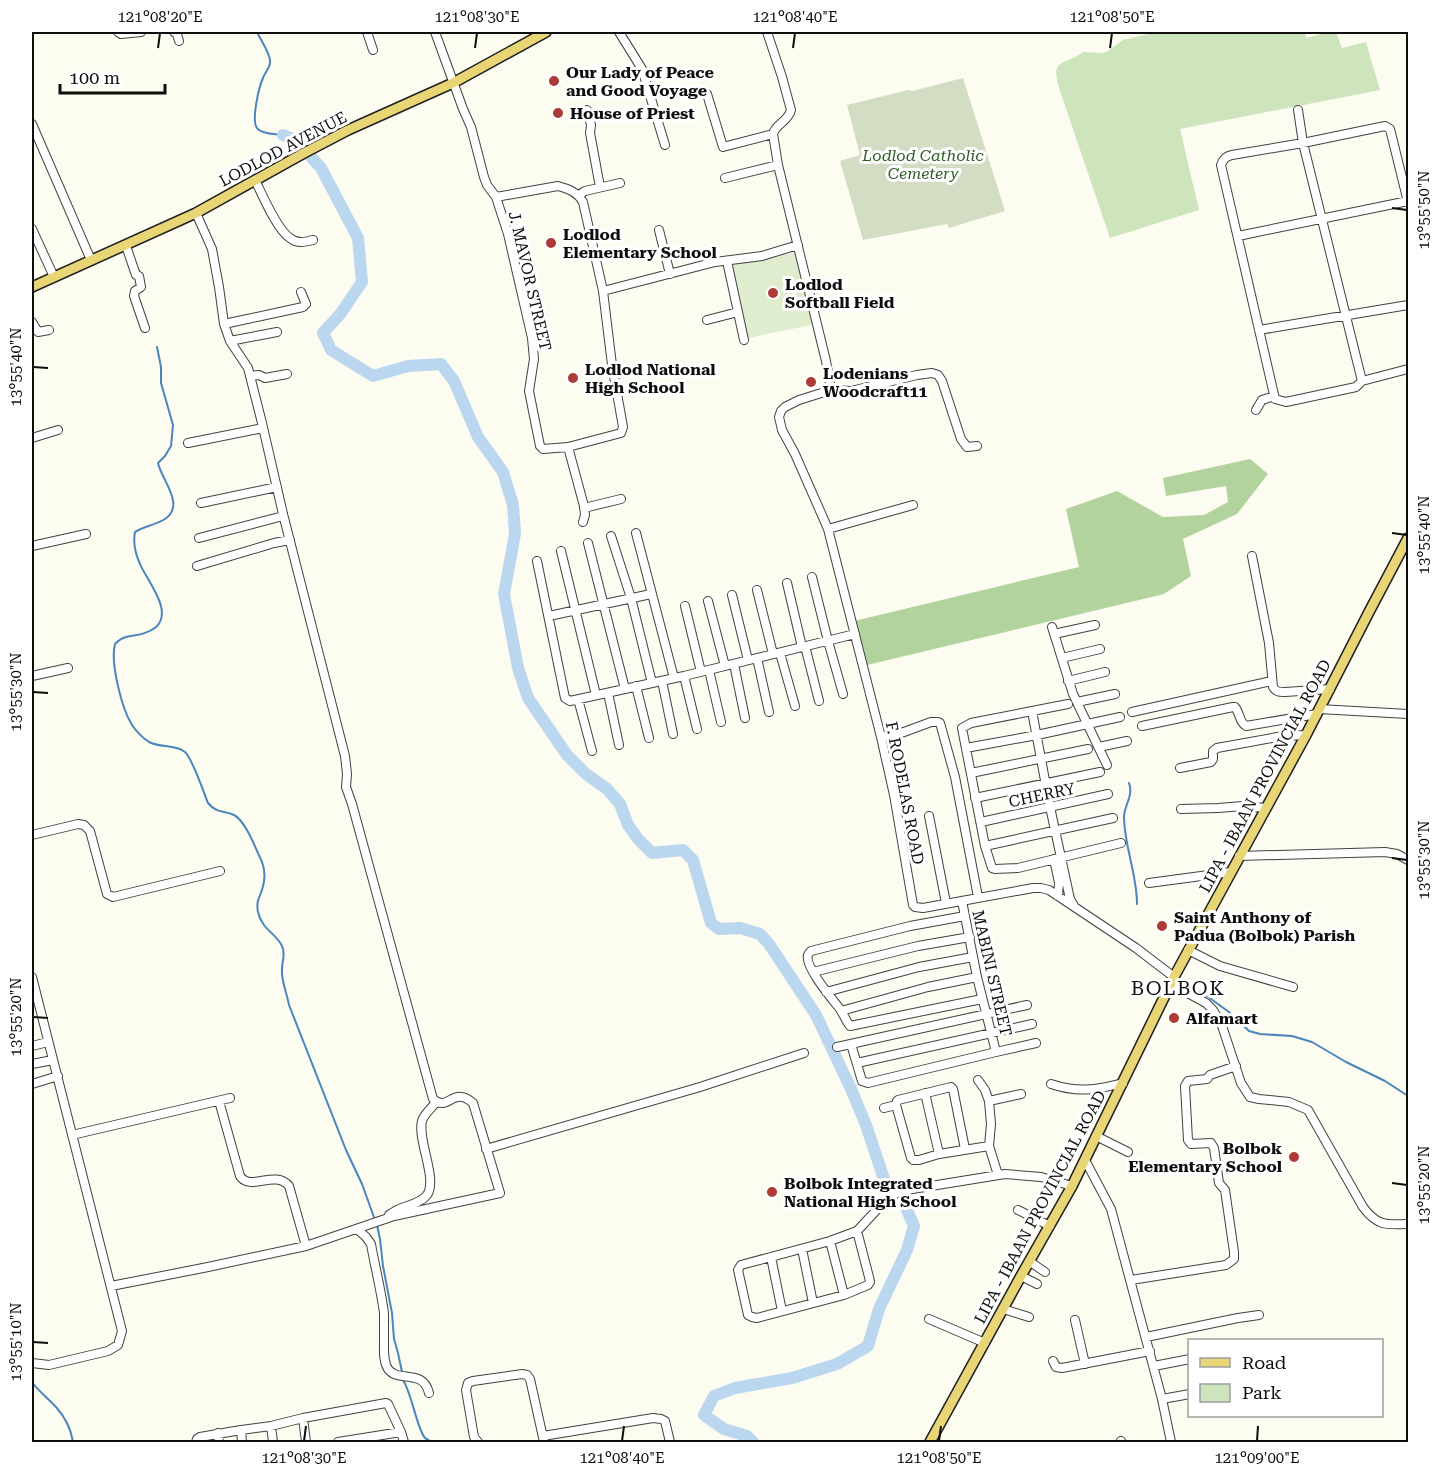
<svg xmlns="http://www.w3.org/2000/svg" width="1440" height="1474" font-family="'Roboto Serif',serif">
<rect width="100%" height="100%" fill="#fdfcf0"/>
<path fill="#cee4bd" d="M1156,32H1304L1307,38L1328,32H1336L1342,48L1366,42L1380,90L1180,129L1199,210L1110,238L1059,88C1050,57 1065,66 1083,52L1101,53L1106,52L1123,40Z"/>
<path fill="#b2d39e" d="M1250,459L1268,474L1237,514L1183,539L1191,576L1164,594L867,665L854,621L1079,567L1066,509L1117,491L1163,517L1204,515L1228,502L1226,486L1166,496L1163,478Z"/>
<path fill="#d2ddc3" d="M963,78L1005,211L949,228L947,224L863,240L840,161L860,155L847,105L908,90L912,91Z"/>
<path fill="#dfecce" d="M800,252L816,324L748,338L730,263Z"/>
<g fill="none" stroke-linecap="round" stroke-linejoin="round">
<path stroke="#4a86bd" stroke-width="2" d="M257,32C260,39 270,53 270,61C271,67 265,72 263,78C259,87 251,120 257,128C261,134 276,134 283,135
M157,347L161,367V383L173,425L171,446L165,456L158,463C161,479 186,505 165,519C156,525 144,526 135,532C133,542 136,555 140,564C146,579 174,611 156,627C148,634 136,635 126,637C122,638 118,641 115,644C110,663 122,709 132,725C136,731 143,738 149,742C160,748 175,744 185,752C192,758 204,793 208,803C217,814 224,810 234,815C246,821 256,850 262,862C265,870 265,881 262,890C259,899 256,901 258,912C262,930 276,933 282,946C286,954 282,960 282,969C281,981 287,993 289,1005L346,1150L362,1184L375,1220
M1129,783C1134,797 1123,806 1124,819C1125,848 1137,875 1137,904
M1200,991L1229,1012L1249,1031L1260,1034L1292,1036L1312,1042L1346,1062L1385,1081L1408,1096
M377,1225L380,1239L383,1266L392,1313L394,1339L398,1353L402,1372
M403,1380C412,1394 417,1429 425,1438C426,1439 432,1442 433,1442
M32,1382C39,1392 48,1398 56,1407C65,1417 71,1429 73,1442"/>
<path stroke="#bad7ef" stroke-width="12" d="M283,135L296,140L321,168L358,238L362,282L341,313L323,333L331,350L373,376L408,366L441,364L454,381L478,437L503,472L513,505L515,534L504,594L518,668L528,698L567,755L586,774L606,788L620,804L628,825L638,839L652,853L683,850L693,860L711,923L719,929L740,928L760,934L769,944L816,1015L851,1089L866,1125L884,1179L904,1203L914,1226L907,1250L879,1309L868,1346L837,1364L792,1378L735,1388L714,1396L704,1415L724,1429L747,1436L753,1442"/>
<defs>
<path id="minor" d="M118,32L121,34L141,32
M174,32L177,34L179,41
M367,32L373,50
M435,32L463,109L471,127L484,177L487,185L496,197L508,234L532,338L534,359L529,391L540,446L543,449L568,447L621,433L623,427L612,365L603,291L583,202C577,192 569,189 558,186L496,197
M619,32L642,69L665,145
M767,32L782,77L791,110C788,122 775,124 773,134L778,165L826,361L831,390
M707,94L723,147L773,134
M587,110L591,125L590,133L600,187
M1298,110L1303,143L1362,381
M32,124L91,260
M725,178L778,165
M255,180C262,194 277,230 290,238C297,244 305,242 313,240
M579,195L585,191L620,183
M1408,202L1392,137L1390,129L1385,126L1303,143L1232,155C1226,156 1223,159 1221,165L1275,399L1286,402L1356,387L1362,381L1408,369
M32,229L54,277
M659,230L670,274
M1238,236L1408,201
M126,246L136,275L139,276L141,287L135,291L134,296L145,328
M727,261L744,340
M603,291L715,262L762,256L798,245
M707,320L738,312
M32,322L38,332L49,330
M224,324L303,307L306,304L301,292
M1259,330L1408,305
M230,341L277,332
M250,376L259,375L265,378L287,374
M1256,410L1262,400L1274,396
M32,438L58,430
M188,443L263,428
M977,446L967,447L961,439L942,381L938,375L932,373L917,375L851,391L831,390L799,400L785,407L781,411L779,417L782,430L795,454L828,529L881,737L894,795L913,905L915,907L923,908L1033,888H1041L1049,890L1136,948L1174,977
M568,447L584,506L585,515L583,522
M201,503L277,487
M584,508L621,499
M828,529L913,505
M636,533L674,678
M611,536L631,598L652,683
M199,538L283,516
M588,543L625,689
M32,546L86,534
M561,551L596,695
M1252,556L1269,643L1273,687C1276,692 1279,692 1285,692L1330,689
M537,561L565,698L570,701L684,676L855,634
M197,566L274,543L290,540
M812,577L828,641L843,694
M787,583L802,647
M757,590L773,654
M732,595L748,660
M708,601L725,666
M685,606L701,672
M549,616L651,594
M1052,627L1073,694L1107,765
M1054,634L1095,625
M805,646L819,701
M780,653L795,706
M757,658L769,712
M1062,658L1100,649
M734,664L745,718
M709,670L721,722
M32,676L68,668
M684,676L697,729
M662,681L673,734
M1068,681L1105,672
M636,686L649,738
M608,693L619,745
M578,699L592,751
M1077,702L1115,694
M1068,704L971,723L962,728L985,846L992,868L995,869L1018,868L1121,843
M1319,709L1408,714
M1032,711L1050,807L1070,899L1074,906
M1132,712L1272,681
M1142,726L1233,707H1235C1240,713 1239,722 1246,726L1317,714
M881,737L904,732L931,722H938L940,723L955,777L978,897
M1099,747L1127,741
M966,748L1037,735L1120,717
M1180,768L1211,762L1213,759V751L1217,748L1283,736L1306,735
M971,773L1088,749
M975,798L1100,772
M1181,809L1218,808L1243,806L1265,808
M929,816L946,903
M981,822L1108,794
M32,835L78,824L84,825L90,831L107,894L113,897L220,871
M985,846L1113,818
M1239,856L1385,852L1397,854L1408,860
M1054,859L1059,883L1058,896
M1149,883L1231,872
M962,901L977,977L996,1052
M965,916L910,926L811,951C810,952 809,953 808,955C804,966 833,1000 840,1009C844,1015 846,1021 850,1026L982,999
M1188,950L1220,966L1293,987
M813,972L918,946L970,937
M32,977L122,1331L118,1345L108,1351L49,1365L32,1363
M1171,984L1206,1003L1213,1010L1221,1023L1241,1083L1250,1097L1259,1099L1289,1102L1308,1110L1363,1207C1377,1226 1386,1225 1408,1224
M826,992L919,967L973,957
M841,1011L928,987L977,977
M851,1044L862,1081L868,1083L996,1052L1036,1043
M32,1046L48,1042
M837,1047L1027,1005
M857,1063L1032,1024
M32,1064L53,1060
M978,1080L985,1090L989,1101L991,1124L989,1146L998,1175
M32,1084L58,1076
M1051,1084C1078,1093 1096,1090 1123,1083
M925,1093L939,1154
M219,1101L240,1176C250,1192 275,1169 289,1186L306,1246
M989,1101L1021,1094
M896,1105L911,1158L913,1160H919L939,1154L989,1146
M884,1108L896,1105L897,1101L898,1100L951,1087L953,1089L965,1149
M72,1135L230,1098
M1096,1136L1128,1152
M486,1149L700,1087L804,1053
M1085,1160L1111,1209L1162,1399L1171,1442
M1018,1210L1050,1226
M389,1215C392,1213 395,1211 397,1210C407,1205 420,1204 427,1195C438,1179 417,1140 422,1121C424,1114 431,1109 436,1102
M357,1229L366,1237L371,1244C375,1267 381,1290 384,1313C384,1322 384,1332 384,1341C384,1351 383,1361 388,1369C398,1383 423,1368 429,1393
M857,1231L869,1277L870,1282L868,1285L844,1295L757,1318L752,1317L748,1315L738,1270L741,1265L830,1241L857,1231L886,1200L900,1191L1005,1174L1041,1177L1072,1186
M830,1241L844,1295
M802,1249L813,1303
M771,1257L782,1311
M1029,1261L1045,1272
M1021,1276L1037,1284
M1131,1280L1226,1265L1234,1259V1252L1225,1190L1219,1183L1214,1148L1211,1143L1191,1144L1188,1140L1185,1086L1188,1081L1207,1079L1210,1075L1236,1066
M111,1286L208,1267L306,1246L394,1216L500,1193L473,1103C452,1085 449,1113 433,1099L352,804L346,787L347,774L345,756L283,514L262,423L248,368L230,341L224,324L219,287L212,249L196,213
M1003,1309L1029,1317
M929,1319L985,1343
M1075,1320L1085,1364
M1146,1337L1238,1318L1259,1315
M1053,1361L1056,1367L1062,1368L1150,1351
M1154,1366L1190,1359
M1162,1399L1190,1394
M303,1418L306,1442
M271,1426L273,1442
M241,1430L242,1442
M218,1433L219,1442
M543,1436L653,1418L661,1419L665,1421L670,1442
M1121,1441V1442
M196,1442L197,1439L200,1437L241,1430L271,1426L303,1418L386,1403L388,1404L401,1432L404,1442
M338,1442L401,1432
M478,1442L474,1437L466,1390L468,1383L473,1381L522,1374L527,1375L530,1379L544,1442"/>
<path id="major" d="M32,287L196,213L304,153L348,130L453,83L546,32
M930,1442L1021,1276L1072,1186L1174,977L1306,735L1369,612L1408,538"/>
</defs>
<use href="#minor" stroke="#414141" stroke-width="10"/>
<use href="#major" stroke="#1f1f1f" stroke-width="12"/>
<use href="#minor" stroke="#fff" stroke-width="8"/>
<use href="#major" stroke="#e8d575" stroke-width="9"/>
</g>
<path fill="none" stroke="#0e0e0e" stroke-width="2" d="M158,48L160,33M475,48L477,33M793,48L795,33M1110,48L1112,33M1392,208L1407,210M33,367L48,368M1392,533L1407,535M33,692L48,693M1392,858L1407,860M33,1017L48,1018M1392,1183L1407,1185M33,1342L48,1343M304,1441L306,1426M622,1441L624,1426M939,1441L941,1426M1257,1441L1258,1426"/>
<g fill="#ad3a36" stroke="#fff" stroke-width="2">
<circle cx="554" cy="81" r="6"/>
<circle cx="558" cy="113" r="6"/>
<circle cx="551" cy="243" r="6"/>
<circle cx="773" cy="293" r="6"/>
<circle cx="573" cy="378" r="6"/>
<circle cx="811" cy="382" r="6"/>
<circle cx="1162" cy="926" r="6"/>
<circle cx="1174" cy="1018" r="6"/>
<circle cx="1294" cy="1157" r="6"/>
<circle cx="772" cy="1192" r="6"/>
</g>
<g text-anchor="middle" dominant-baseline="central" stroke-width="6" stroke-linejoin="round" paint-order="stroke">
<g font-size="16" font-weight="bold" fill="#0e0e0e" stroke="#fff" text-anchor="start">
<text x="566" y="72">Our Lady of Peace<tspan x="566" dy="18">and Good Voyage</tspan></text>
<text x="570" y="113">House of Priest</text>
<text x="563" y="234">Lodlod<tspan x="563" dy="18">Elementary School</tspan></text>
<text x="785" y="284">Lodlod<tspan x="785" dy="18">Softball Field</tspan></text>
<text x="585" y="369">Lodlod National<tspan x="585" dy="18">High School</tspan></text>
<text x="823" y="373">Lodenians<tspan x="823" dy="18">Woodcraft11</tspan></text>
<text x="1174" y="917">Saint Anthony of<tspan x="1174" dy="18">Padua (Bolbok) Parish</tspan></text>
<text x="1186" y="1018">Alfamart</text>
<text x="1282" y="1148" text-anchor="end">Bolbok<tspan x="1282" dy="18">Elementary School</tspan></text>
<text x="784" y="1183">Bolbok Integrated<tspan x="784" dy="18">National High School</tspan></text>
</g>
<g font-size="16" fill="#0e0e0e" stroke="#fff">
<text transform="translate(283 149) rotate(-28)">LODLOD AVENUE</text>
<text transform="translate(530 281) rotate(77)">J. MAVOR STREET</text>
<text transform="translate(1265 776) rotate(-62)">LIPA - IBAAN PROVINCIAL ROAD</text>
<text transform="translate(905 793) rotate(79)">F. RODELAS ROAD</text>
<text transform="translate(1042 795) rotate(-12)">CHERRY</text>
<text transform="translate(992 973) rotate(77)">MABINI STREET</text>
<text transform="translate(1040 1207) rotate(-62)">LIPA - IBAAN PROVINCIAL ROAD</text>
</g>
<g font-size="16" font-style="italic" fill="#2d5e25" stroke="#fff">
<text x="923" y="155">Lodlod Catholic<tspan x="923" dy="18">Cemetery</tspan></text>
</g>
<g font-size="20" letter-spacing="1.5" fill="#0e0e0e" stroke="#fff">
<text x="1178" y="988">BOLBOK</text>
</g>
</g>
<rect width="1440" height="1474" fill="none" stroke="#ffffff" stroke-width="66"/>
<rect x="1188" y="1339" width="195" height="78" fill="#ffffff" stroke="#9f9f9f" stroke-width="1.5"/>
<rect x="1200" y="1358" width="30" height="9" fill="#e8d575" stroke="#9f9f9f" stroke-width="1.5"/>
<text x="1242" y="1369" font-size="18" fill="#0e0e0e">Road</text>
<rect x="1200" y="1384" width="30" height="18" fill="#cee4bd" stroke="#9f9f9f" stroke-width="1.5"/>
<text x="1242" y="1399" font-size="18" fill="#0e0e0e">Park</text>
<path d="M60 84v9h105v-9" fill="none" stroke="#0e0e0e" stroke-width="3"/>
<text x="69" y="84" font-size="18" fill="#0e0e0e" stroke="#ffffff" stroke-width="4.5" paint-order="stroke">100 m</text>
<rect x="33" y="33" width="1374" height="1408" fill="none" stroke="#0e0e0e" stroke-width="2"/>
<g font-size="15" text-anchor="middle" fill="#0e0e0e">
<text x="160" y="22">121°08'20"E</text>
<text x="477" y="22">121°08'30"E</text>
<text x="795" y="22">121°08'40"E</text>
<text x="1112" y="22">121°08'50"E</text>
<text transform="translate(1424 210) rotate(-90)" y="5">13°55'50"N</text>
<text transform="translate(16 367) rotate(-90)" y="5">13°55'40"N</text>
<text transform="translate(1424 535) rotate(-90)" y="5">13°55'40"N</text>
<text transform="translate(16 692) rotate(-90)" y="5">13°55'30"N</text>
<text transform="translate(1424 860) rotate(-90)" y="5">13°55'30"N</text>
<text transform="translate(16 1017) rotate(-90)" y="5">13°55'20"N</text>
<text transform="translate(1424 1185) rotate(-90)" y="5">13°55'20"N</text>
<text transform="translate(16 1342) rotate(-90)" y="5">13°55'10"N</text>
<text x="304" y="1463">121°08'30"E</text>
<text x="622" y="1463">121°08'40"E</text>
<text x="939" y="1463">121°08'50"E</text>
<text x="1257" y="1463">121°09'00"E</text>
</g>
</svg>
